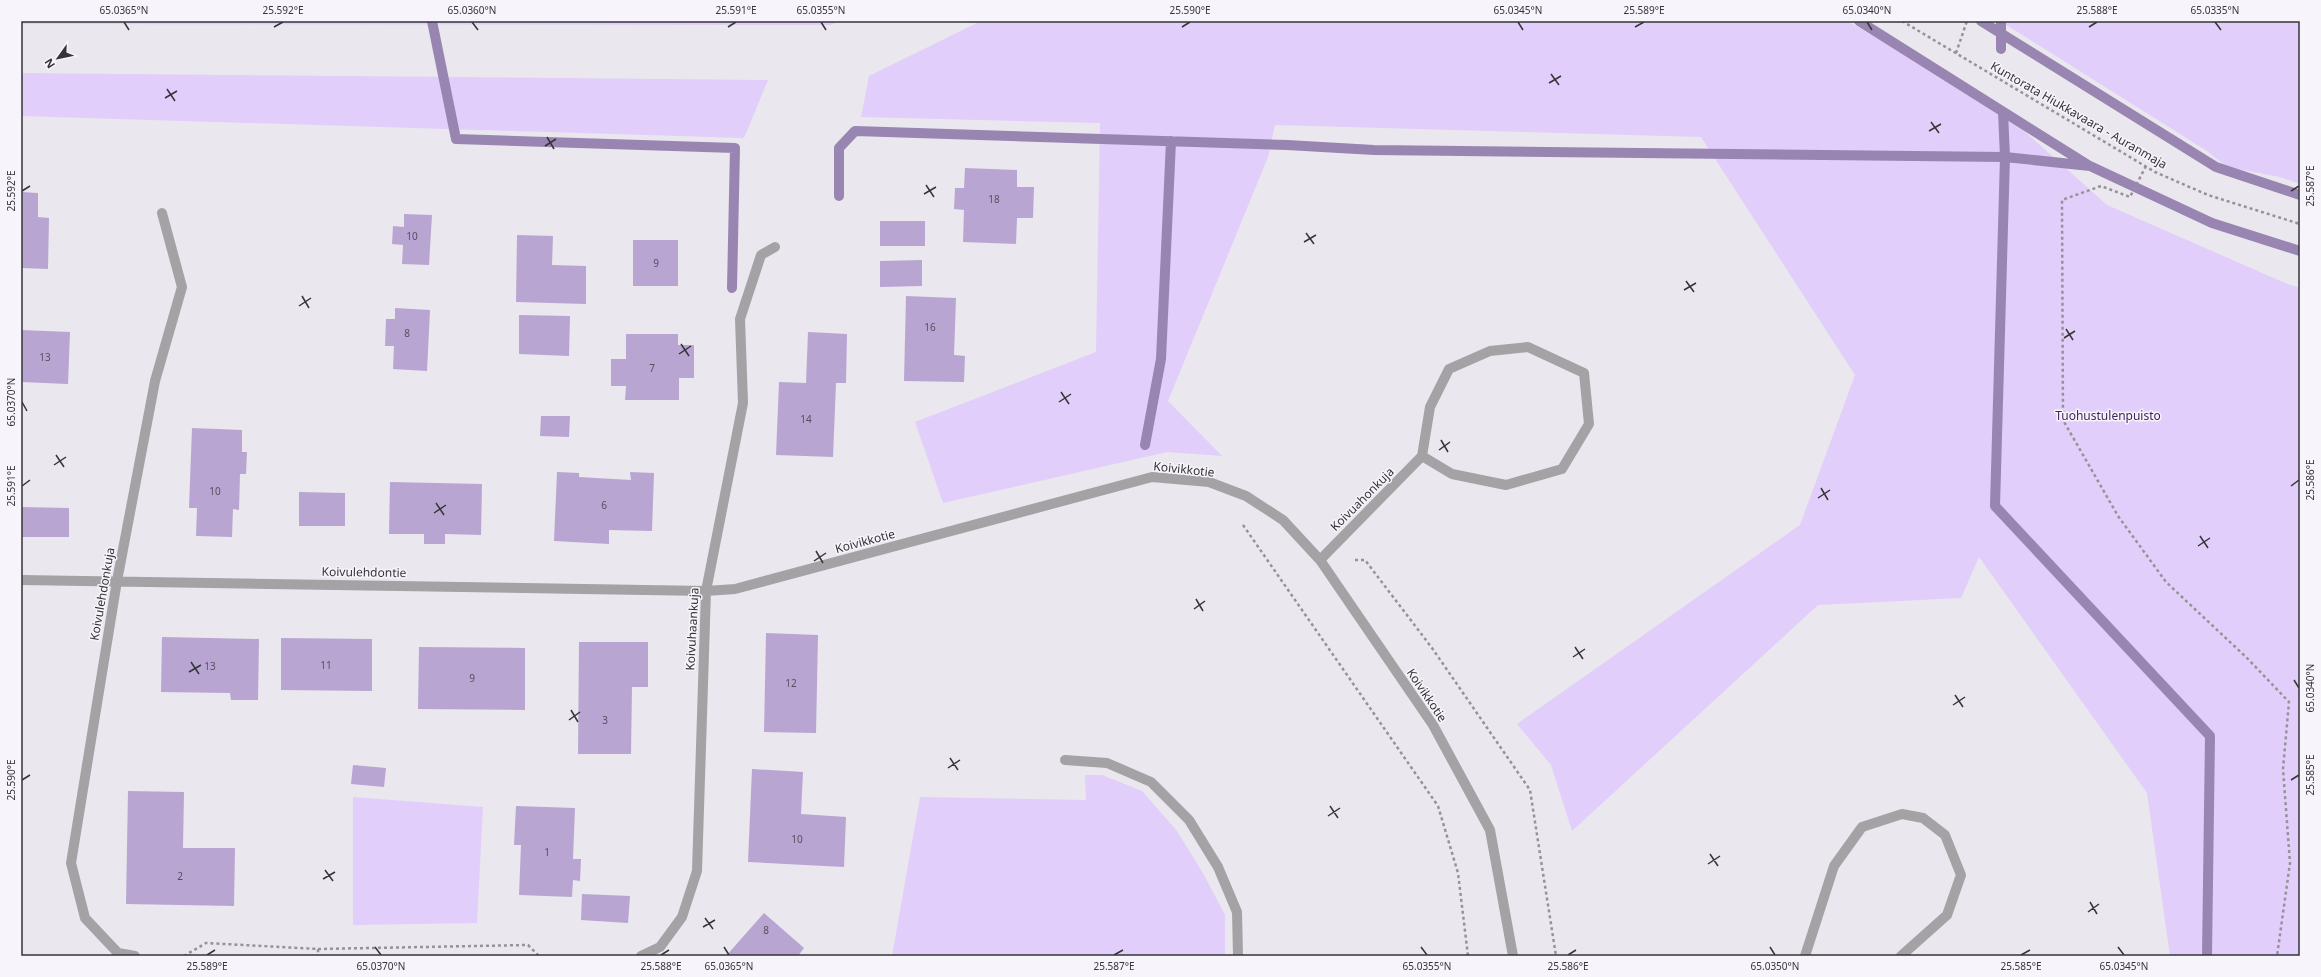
<svg xmlns="http://www.w3.org/2000/svg" width="2321" height="977" font-family="'Noto Sans',sans-serif">
<rect width="100%" height="100%" fill="#eae7ee"/>
<path fill="#e2cefa" d="M21,21H840L831,25L21,24Z
M981,21H1847L1912,58L1998,112L2022,129L2107,205L2285,283L2300,288V956H2170L2147,793L1979,557L1961,598L1818,605L1572,831L1551,765L1517,724L1800,525L1855,375L1701,137L1275,125L1268,157L1168,401L1222,456L1167,452L943,503L915,422L1096,352L1100,123L861,117L869,76Z
M2000,21H2300V184L2280,177L2227,167L2207,151Z
M21,73L768,80L744,138L21,116Z
M1085,775H1102L1142,791L1177,831L1204,875L1225,915V956H892L920,797L1086,800Z
M353,797L483,807L477,923L353,925Z"/>
<g fill="none" stroke-linecap="round" stroke-linejoin="round">
<path stroke="#9985b1" stroke-width="10" d="M432,21L456,139L735,148L732,288
M1859,21L2088,165
M1981,21L2216,167L2300,195
M2001,49V21
M2003,112L2005,157L1995,506L2210,736L2207,956
M839,196V148L855,131L1287,145L1374,150L2005,157L2090,166L2212,223L2300,251
M1145,445L1161,359L1171,141"/>
</g>
<path fill="#b9a5d2" d="M965,168L1017,170V187H1034L1033,218H1017L1016,244L963,242L964,210L954,209L955,188H964Z
M21,192L38,193V217L49,218L48,269L21,268Z
M404,214L432,215L429,265L402,264L403,245L392,244L393,226L404,227Z
M880,221H925V246H880Z
M517,235L553,236L552,265L586,266V304L516,302Z
M633,240H678V286H633Z
M922,260V286L880,287V261Z
M906,296L956,298L954,355L965,356L964,382L904,381Z
M395,308L430,310L427,371L393,369L394,346H385L386,319H395Z
M519,315L570,316L569,356L519,354Z
M21,330L70,332L68,384L21,382Z
M808,332L847,334L846,383H836L833,457L776,455L779,382L806,383Z
M626,334H678V345H694V378H679V400H625L626,386H611V359H626Z
M541,416H570L569,437L540,436Z
M192,428L242,430V452H247L246,474H240L239,510L233,509L232,537L196,536L197,508H189Z
M557,472L579,473V477L631,480L630,472L654,473L652,531L609,530V544L554,541Z
M390,482L482,484L481,535L445,534V544H424V534H389Z
M299,492L345,493V526H299Z
M21,507L69,508V537H21Z
M766,633L818,635L816,733L764,732Z
M162,637L259,639L258,700H231L230,693L161,692Z
M281,638L372,639V691L281,690Z
M579,642H648V687H632L631,754H578Z
M419,647L525,648V710L418,709Z
M353,765L386,768L384,787L351,784Z
M752,769L803,772L801,814L846,817L844,867L748,862Z
M128,791L184,792L183,848H235L234,906L126,904Z
M516,806L575,808L573,859H581L580,881L573,880L572,897L519,895L521,845H514Z
M582,894L630,896L628,923L581,920Z
M764,913L804,948L798,956H726Z"/>
<g fill="none" stroke-linecap="round" stroke-linejoin="round">
<path stroke="#959398" stroke-width="2.5" stroke-dasharray="3 3" stroke-linecap="butt" d="M1902,21L2155,172L2208,195L2300,224
M1956,53L1967,21
M2146,166L2130,197L2101,186L2062,200L2063,420L2118,516L2166,582L2247,658L2289,702L2283,769L2290,863L2277,956
M1243,525L1438,806L1458,873L1468,956
M1355,560H1365L1432,648L1530,790L1556,956
M318,949L528,945L539,956
M184,956L206,943L318,949V956"/>
<path stroke="#a4a2a5" stroke-width="10" d="M1320,560L1422,456L1452,474L1506,485L1562,469L1589,424L1584,373L1528,347L1490,351L1449,369L1430,407L1422,456
M21,580L706,591L735,589L1152,477L1209,482L1246,496L1283,520L1320,560L1433,725L1490,830L1513,956
M1065,760L1107,763L1151,782L1189,820L1218,867L1237,912L1238,956
M135,956L118,953L85,918L71,863L117,581L155,381L182,287L162,213
M641,956L660,947L682,917L697,871L706,591L743,403L740,319L761,255L775,247
M1805,956L1834,866L1862,827L1902,814L1923,818L1945,835L1961,875L1947,915L1901,956"/>
</g>
<path fill="none" stroke="#353437" stroke-width="1.5" d="M124,22L129,30M472,22L478,30M821,22L826,30M1518,22L1523,30M1867,22L1872,30M2215,22L2221,30M274,27L283,22M728,27L736,22M1182,27L1190,22M1635,27L1644,22M2089,27L2097,22M1551,74L1559,85M1549,83L1561,76M167,89L175,101M165,98L177,91M1931,122L1939,133M1929,131L1941,124M547,137L554,149M545,146L556,139M926,185L934,197M22,191L30,186M2291,191L2299,186M924,194L936,187M1306,233L1314,244M1304,242L1316,235M1686,281L1694,292M1684,290L1696,283M302,296L309,308M299,306L311,298M2066,329L2073,340M2064,338L2075,331M681,344L689,356M679,354L691,346M1061,392L1069,404M22,402L27,411M1059,402L1071,394M1441,440L1448,452M1439,450L1450,442M56,455L64,467M54,465L66,457M22,486L30,480M2291,486L2299,480M1821,488L1828,500M1818,498L1830,490M436,503L444,515M434,513L446,505M2200,536L2208,548M2198,546L2210,538M816,551L823,563M814,561L826,553M1196,599L1203,611M1194,609L1205,601M1575,647L1583,659M1573,657L1585,649M191,662L199,674M189,672L201,665M2294,680L2299,688M1955,695L1963,707M1953,705L1965,697M571,710L578,722M569,720L580,712M950,758L958,770M948,768L960,760M22,780L30,775M2291,780L2299,775M1330,806L1338,818M1328,816L1340,808M1710,854L1718,866M1708,864L1720,856M325,870L333,881M323,879L335,872M2090,902L2097,914M2088,912L2099,904M705,918L713,929M703,927L715,920M375,947L381,955M724,947L729,955M1421,947L1427,955M1770,947L1775,955M2118,947L2124,955M207,955L215,950M661,955L669,950M1114,955L1123,950M1568,955L1576,950M2021,955L2030,950"/>
<g text-anchor="middle" dominant-baseline="central" stroke-width="3" stroke-linejoin="round" paint-order="stroke">
<g font-size="10" fill="#56505e">
<text x="994" y="199">18</text>
<text x="412" y="236">10</text>
<text x="656" y="263">9</text>
<text x="930" y="327">16</text>
<text x="407" y="333">8</text>
<text x="45" y="357">13</text>
<text x="652" y="368">7</text>
<text x="806" y="419">14</text>
<text x="215" y="491">10</text>
<text x="604" y="505">6</text>
<text x="326" y="665">11</text>
<text x="210" y="666">13</text>
<text x="472" y="678">9</text>
<text x="791" y="683">12</text>
<text x="605" y="720">3</text>
<text x="797" y="839">10</text>
<text x="547" y="852">1</text>
<text x="180" y="876">2</text>
<text x="766" y="930">8</text>
</g>
<g font-size="12" fill="#353437" stroke="#f7f4fb">
<text transform="translate(2079 115) rotate(30)">Kuntorata Hiukkavaara - Auranmaja</text>
<text transform="translate(1184 469) rotate(6)">Koivikkotie</text>
<text transform="translate(1362 499) rotate(-45)">Koivuahonkuja</text>
<text transform="translate(865 541) rotate(-15)">Koivikkotie</text>
<text transform="translate(364 572) rotate(1)">Koivulehdontie</text>
<text transform="translate(102 594) rotate(-80)">Koivulehdonkuja</text>
<text transform="translate(692 629) rotate(-87)">Koivuhaankuja</text>
<text transform="translate(1427 695) rotate(56)">Koivikkotie</text>
</g>
<g font-size="12" fill="#41245b" stroke="#f7f4fb">
<text x="2108" y="415">Tuohustulenpuisto</text>
</g>
</g>
<rect width="2321" height="977" fill="none" stroke="#f7f4fb" stroke-width="44"/>
<g transform="translate(58 58) rotate(237)" stroke="#f7f4fb" stroke-width="3" paint-order="stroke">
<path d="M0-3L7 15L0 10L-7 15Z" fill="#353437"/>
<text y="-6" font-size="11" font-weight="bold" text-anchor="middle" fill="#353437">N</text>
</g>
<rect x="22" y="22" width="2277" height="933" fill="none" stroke="#353437" stroke-width="1.5"/>
<g font-size="10" text-anchor="middle" fill="#353437">
<text x="124" y="14">65.0365°N</text>
<text x="283" y="14">25.592°E</text>
<text x="472" y="14">65.0360°N</text>
<text x="736" y="14">25.591°E</text>
<text x="821" y="14">65.0355°N</text>
<text x="1190" y="14">25.590°E</text>
<text x="1518" y="14">65.0345°N</text>
<text x="1644" y="14">25.589°E</text>
<text x="1867" y="14">65.0340°N</text>
<text x="2097" y="14">25.588°E</text>
<text x="2215" y="14">65.0335°N</text>
<text transform="translate(2310 186) rotate(-90)" y="4">25.587°E</text>
<text transform="translate(11 191) rotate(-90)" y="4">25.592°E</text>
<text transform="translate(11 402) rotate(-90)" y="4">65.0370°N</text>
<text transform="translate(2310 480) rotate(-90)" y="4">25.586°E</text>
<text transform="translate(11 486) rotate(-90)" y="4">25.591°E</text>
<text transform="translate(2310 688) rotate(-90)" y="4">65.0340°N</text>
<text transform="translate(2310 775) rotate(-90)" y="4">25.585°E</text>
<text transform="translate(11 780) rotate(-90)" y="4">25.590°E</text>
<text x="207" y="970">25.589°E</text>
<text x="381" y="970">65.0370°N</text>
<text x="661" y="970">25.588°E</text>
<text x="729" y="970">65.0365°N</text>
<text x="1114" y="970">25.587°E</text>
<text x="1427" y="970">65.0355°N</text>
<text x="1568" y="970">25.586°E</text>
<text x="1775" y="970">65.0350°N</text>
<text x="2021" y="970">25.585°E</text>
<text x="2124" y="970">65.0345°N</text>
</g>
</svg>
